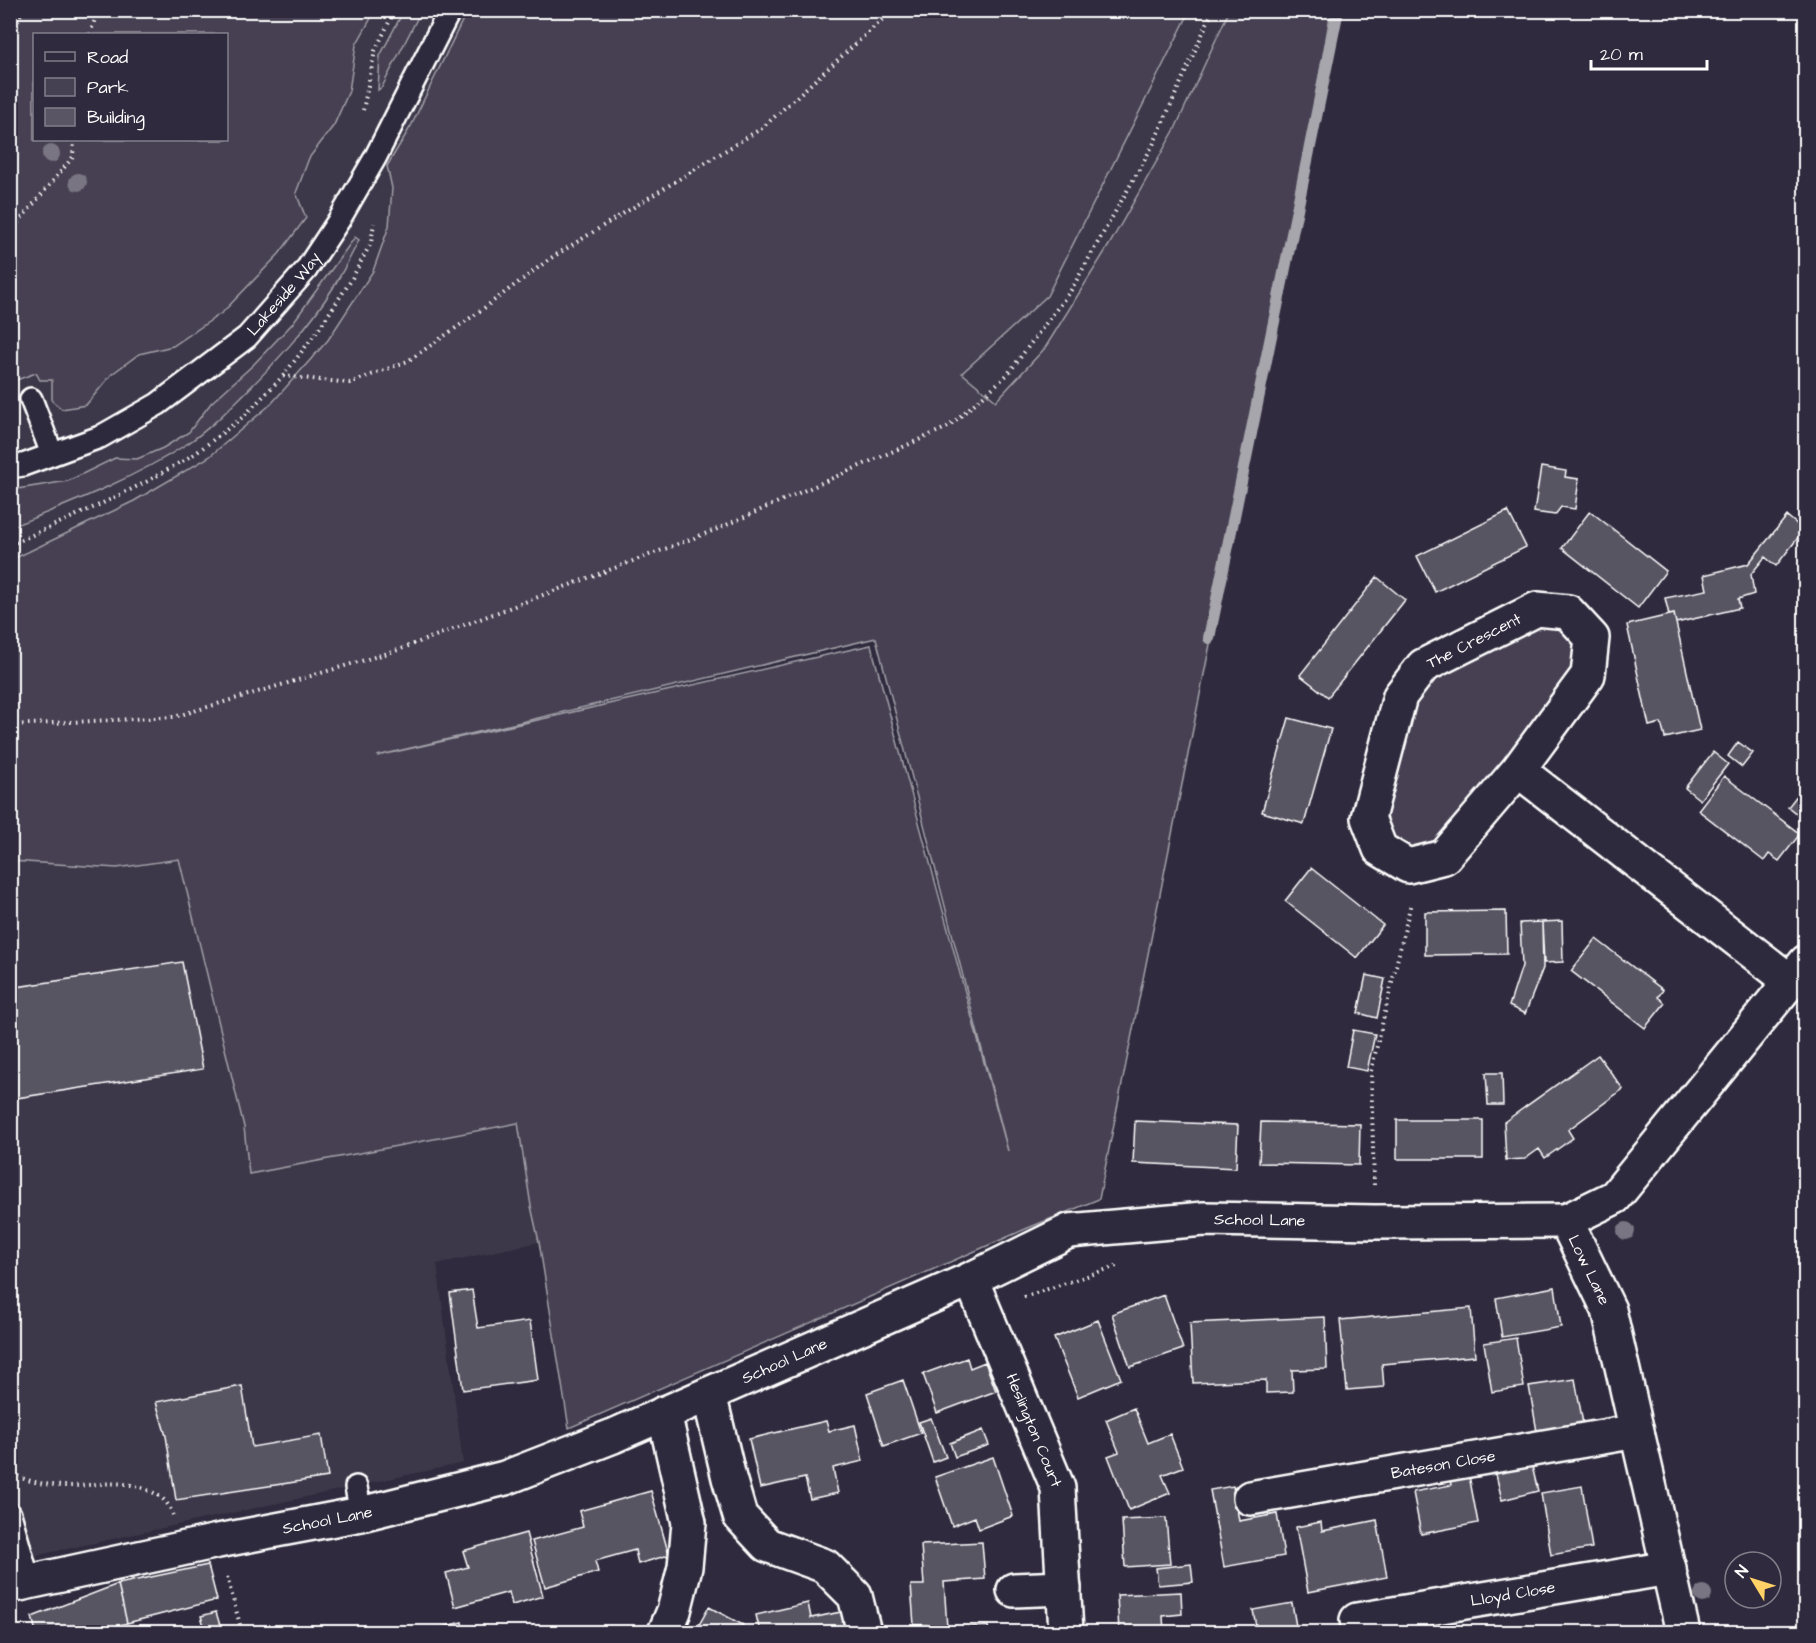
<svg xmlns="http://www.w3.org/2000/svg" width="1816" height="1643" font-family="'Architects Daughter',sans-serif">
<rect width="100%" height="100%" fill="#2f2a3d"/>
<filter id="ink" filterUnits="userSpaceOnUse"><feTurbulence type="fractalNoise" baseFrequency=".0167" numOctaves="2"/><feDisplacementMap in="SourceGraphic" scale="12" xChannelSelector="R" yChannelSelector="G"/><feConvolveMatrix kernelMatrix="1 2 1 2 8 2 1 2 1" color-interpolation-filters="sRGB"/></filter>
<g filter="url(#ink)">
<path fill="#3c3749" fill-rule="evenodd" d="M11,11H1331L1256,428L1099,1199L1028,1228L569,1428L539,1242L437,1264L463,1463L11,1561ZM34,34H226V140H34ZM876,638L1008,1151L871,645L596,707Z"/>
<path fill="#464152" stroke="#a2a0a8" stroke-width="1.5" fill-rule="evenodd" d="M404,10L421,11L382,87L378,90L380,56Z
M10,11H375L356,45L349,91L334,125L309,158L296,193L306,218L279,254L223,312L173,346L139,354L112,374L86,405L62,409L52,401V380H40L36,373L11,382ZM34,34H226V140H34Z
M467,11H1190L1047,296L962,373L996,401L1045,348L1109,245L1175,129L1229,11H1331L1274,324L1099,1199L1028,1228L569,1428L539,1242L531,1206L518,1123L249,1174L244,1127L179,859L117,868L11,861V560L134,501L209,457L271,404L328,340L373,271L389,226L392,188L387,166L411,126ZM876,638L1008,1151L871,645L377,756Z
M355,237L359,240C351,256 342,273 333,288C308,328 275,363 242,396C225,413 208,430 187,444C133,479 71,503 11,527V490L68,481L115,458L137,459L163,448L189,432L211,403L253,365L292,324Z
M1542,622L1563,626L1578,648L1575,668L1439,842L1409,849L1389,835L1384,812L1411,702L1432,674Z"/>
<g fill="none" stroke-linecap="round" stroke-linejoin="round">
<path stroke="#a7a6ad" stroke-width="12" d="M1209,638L1338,10"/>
</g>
<path fill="#595564" stroke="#fff" stroke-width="1.5" d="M1541,467L1566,471L1565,477L1579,479L1575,509L1561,507L1555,515L1534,512Z
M1508,511L1526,547L1435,592L1417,556Z
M1590,511L1666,571L1638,608L1562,548Z
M1787,516L1804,530L1776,566L1765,557L1751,574L1754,594L1738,599L1740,608L1676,623L1674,614L1669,615L1665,598L1707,590L1704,575L1748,564Z
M1377,577L1405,600L1328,697L1300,675Z
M1674,614L1700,730L1665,738L1661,723L1649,726L1627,625Z
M1289,718L1331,729L1304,824L1262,812Z
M1738,742L1753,753L1742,767L1728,756Z
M1713,752L1728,764L1700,800L1685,788Z
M1724,776L1800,834L1779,861L1769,854L1764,861L1698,810Z
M1798,794L1806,800V821L1788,807Z
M1311,868L1383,925L1357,958L1285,901Z
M1506,911L1507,954L1425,955V912Z
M1562,921L1563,962L1544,963L1542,922Z
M1542,922L1543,968L1525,1014L1509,1006L1522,966L1520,923Z
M1596,939L1663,990L1658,997L1665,1003L1645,1028L1571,971Z
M182,962L203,1069L10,1099V988Z
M1366,975L1385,979L1377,1018L1358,1013Z
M1353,1030L1375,1034L1367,1071L1346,1067Z
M1598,1055L1623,1089L1568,1130L1573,1138L1545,1158L1539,1149L1525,1159L1506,1160L1504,1122Z
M1486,1073H1502L1503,1105H1488Z
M1397,1120H1483V1159H1397Z
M1135,1121L1238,1125L1236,1168L1133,1163Z
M1261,1122L1360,1124L1359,1165L1259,1163Z
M1555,1287L1561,1327L1502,1337L1496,1298Z
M472,1290L478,1328L530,1321L538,1380L463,1390L450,1293Z
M1164,1295L1183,1349L1130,1367L1112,1314Z
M1471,1308L1475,1356L1382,1364L1384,1387L1347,1390L1340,1320Z
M1325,1317L1327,1369L1292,1370L1293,1392L1266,1393V1380L1193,1383L1190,1323Z
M1098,1320L1121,1379L1078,1397L1054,1338Z
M1516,1338L1524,1387L1492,1392L1484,1343Z
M967,1358L970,1368L985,1362L996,1391L937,1413L923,1374Z
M1575,1379L1585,1435L1539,1443L1529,1386Z
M903,1380L921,1433L884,1446L867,1393Z
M242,1386L252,1447L321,1435L328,1477L176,1500L166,1436L156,1402Z
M1134,1408L1148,1443L1170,1434L1183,1467L1162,1475L1170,1493L1129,1510L1108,1456L1119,1452L1106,1420Z
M931,1418L946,1457L933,1462L919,1422Z
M826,1421L829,1431L855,1425L863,1461L833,1468L838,1493L810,1499L805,1478L760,1488L749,1439Z
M983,1430L989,1445L955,1457L950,1443Z
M993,1457L1013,1516L979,1529L975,1517L952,1526L935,1477Z
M1530,1458L1538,1491L1502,1500L1494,1466Z
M1468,1470L1478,1523L1421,1534L1413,1492L1451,1485L1449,1474Z
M1233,1486L1239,1521L1277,1514L1284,1556L1224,1567L1210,1490Z
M1582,1486L1592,1548L1551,1555L1541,1493Z
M651,1491L669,1555L638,1564L635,1550L595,1561L598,1572L545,1587L532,1541L583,1527L579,1511Z
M1166,1518L1170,1564L1125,1567L1122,1520Z
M1377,1520L1387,1577L1308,1592L1296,1527L1321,1522L1322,1531Z
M526,1533L543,1596L512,1605L509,1592L455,1607L446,1573L468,1567L463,1551Z
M982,1542L985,1579L944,1582L947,1628L988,1626L989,1632H928L927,1625H914L911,1585H924L921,1545Z
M1191,1564L1193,1582L1158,1585L1156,1568Z
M208,1565L217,1600L127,1623L118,1584Z
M118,1584L127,1623L99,1632H36L32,1617Z
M1181,1592L1182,1614L1163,1616L1164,1632H1119L1117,1595Z
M808,1603L811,1618L846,1611L851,1632H760L756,1615Z
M1292,1603L1297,1632H1257L1253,1610Z
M709,1607L743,1625L739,1632H695Z
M216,1612L222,1632H206L201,1616Z
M462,1622L464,1632H424Z"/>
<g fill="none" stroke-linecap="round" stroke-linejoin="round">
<defs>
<g id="lane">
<path d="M31,399L52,454"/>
<path id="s1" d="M10,467L23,465L100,437L158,404L247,337L306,270L339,220L375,158L450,10"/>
<path d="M356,1487L361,1514"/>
<path d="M10,1514L29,1581"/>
</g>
<g id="street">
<path d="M1518,770L1588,675L1592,638L1568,612L1537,609L1423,666L1400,696L1368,818L1380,849L1408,866L1444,857L1518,770L1790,981"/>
<path id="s2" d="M971,1279L1058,1488L1066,1632"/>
<path d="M709,1394L729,1478L740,1516L767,1545L825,1566L855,1596L864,1632"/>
<path d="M664,1413L689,1523L685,1567L674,1611L665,1632"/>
<path id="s3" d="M1250,1498L1637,1431"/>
<path id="s4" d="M10,1586L218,1541L361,1514L505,1478L613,1436L971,1279L1069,1231L1204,1219L1375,1222L1566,1221"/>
<path d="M1014,1590L1064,1588"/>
<path id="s5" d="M1357,1620L1669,1568"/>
<path d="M1683,1632L1609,1310L1566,1221L1615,1197L1806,962"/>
</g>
</defs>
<use href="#lane" stroke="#fff" stroke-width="26"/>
<use href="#street" stroke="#fff" stroke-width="38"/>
<path stroke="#fff" stroke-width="4" stroke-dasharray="1.5 4.5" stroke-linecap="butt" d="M90,34L98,10
M10,44L22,10
M363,110L375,51L395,10
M10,232L73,157L74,140
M283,376L350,383L408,361L476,314L551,258L762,128L893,10
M10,545L97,506L148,481L196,453L243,417L283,376L316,333L350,282L371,243L374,223
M10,725L174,717L398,650L715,530L948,427L1007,375L1071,290L1153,145L1213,10
M1374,1185L1371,1071L1411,903
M1024,1297L1120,1265
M12,1474C29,1482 49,1486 68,1486C95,1486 120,1478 147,1490C160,1495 168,1501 173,1515
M227,1577L242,1632"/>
<use href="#lane" stroke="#2f2a3d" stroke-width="21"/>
<use href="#street" stroke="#2f2a3d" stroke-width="33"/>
</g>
<g fill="#797582">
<circle cx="51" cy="154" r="9"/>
<circle cx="78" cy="182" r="9"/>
<circle cx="1626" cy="1231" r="9"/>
<circle cx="1703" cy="1594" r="9"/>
</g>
</g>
<g text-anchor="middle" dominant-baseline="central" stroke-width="5" stroke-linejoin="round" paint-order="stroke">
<g font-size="16" fill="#fff" stroke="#2f2a3d">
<text stroke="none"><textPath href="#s1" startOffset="330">Lakeside Way</textPath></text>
<text transform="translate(1474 641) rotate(-27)">The Crescent</text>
<text stroke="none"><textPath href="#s4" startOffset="1314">School Lane</textPath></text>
<text transform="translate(1589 1270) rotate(64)">Low Lane</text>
<text stroke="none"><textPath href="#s4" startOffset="810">School Lane</textPath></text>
<text stroke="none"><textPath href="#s2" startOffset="164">Heslington Court</textPath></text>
<text stroke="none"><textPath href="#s3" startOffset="196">Bateson Close</textPath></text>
<text stroke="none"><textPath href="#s4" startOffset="324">School Lane</textPath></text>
<text stroke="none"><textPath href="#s5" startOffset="158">Lloyd Close</textPath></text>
</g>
</g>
<rect width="1816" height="1643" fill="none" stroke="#2f2a3d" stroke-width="36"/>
<rect x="18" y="18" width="1780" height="1607" fill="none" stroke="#fff" stroke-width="2" filter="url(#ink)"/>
<rect x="33" y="33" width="195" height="108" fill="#2f2a3d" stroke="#827f8b" stroke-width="1.5"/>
<rect x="45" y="52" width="30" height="9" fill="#2f2a3d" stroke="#827f8b" stroke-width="1.5"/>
<text x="87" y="63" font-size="18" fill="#ffffff">Road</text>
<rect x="45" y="78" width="30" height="18" fill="#464152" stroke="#827f8b" stroke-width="1.5"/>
<text x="87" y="93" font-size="18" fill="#ffffff">Park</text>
<rect x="45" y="108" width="30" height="18" fill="#595564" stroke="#827f8b" stroke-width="1.5"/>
<text x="87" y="123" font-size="18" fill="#ffffff">Building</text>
<g transform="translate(1753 1580) rotate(308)"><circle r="28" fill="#2f2a3d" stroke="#827f8b" stroke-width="1.5"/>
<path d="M0-4.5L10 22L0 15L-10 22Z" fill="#ffd166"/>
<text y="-9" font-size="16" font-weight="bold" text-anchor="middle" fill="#ffffff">N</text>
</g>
<path d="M1591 60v9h116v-9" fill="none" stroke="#ffffff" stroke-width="3"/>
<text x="1600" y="60" font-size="18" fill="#ffffff" stroke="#2f2a3d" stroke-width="4.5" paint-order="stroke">20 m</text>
</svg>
